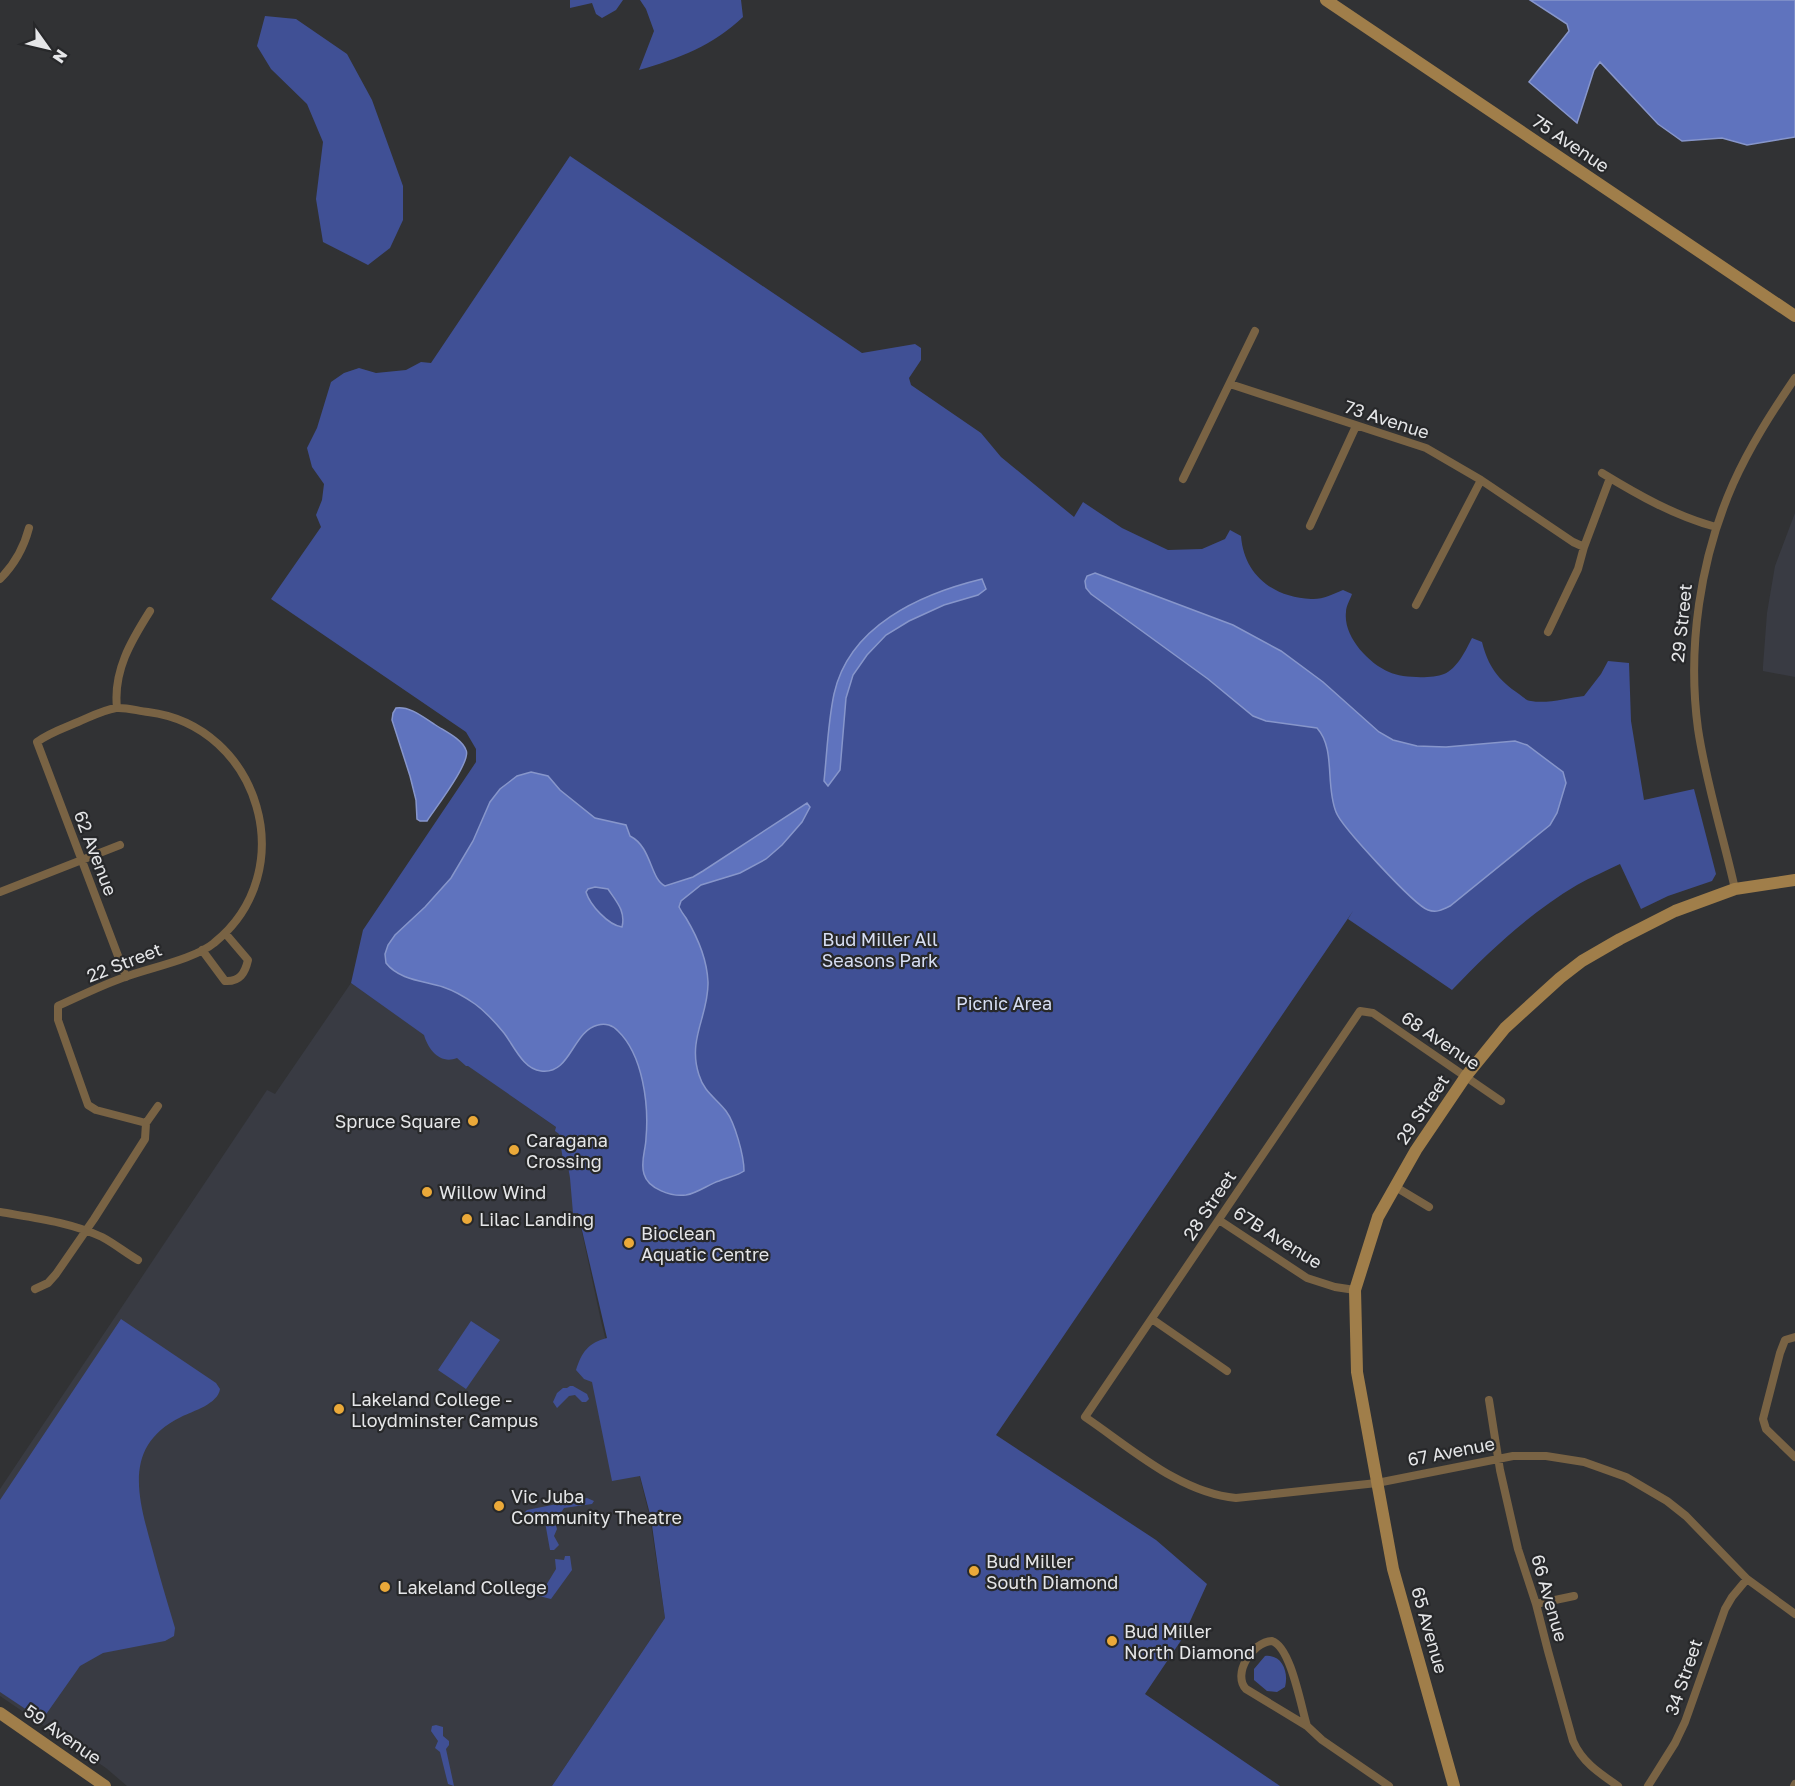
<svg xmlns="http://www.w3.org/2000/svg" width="1795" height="1786" font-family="'Golos Text',sans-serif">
<rect width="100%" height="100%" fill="#313234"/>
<path fill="#393b43" d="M1795,513V677L1763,671V666L1767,613L1775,566Z
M351,983L560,1130L601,1321L650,1518L665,1618L552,1786H127L106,1768L0,1696V1489L267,1090L275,1094Z"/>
<path fill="#405095" d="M570,0H623L616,10L602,18L596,14L592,3L570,8Z
M640,0H741L743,17C714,45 678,59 639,70L654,31L646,9Z
M265,16L296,19L347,54L372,100L403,186V220L390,248L368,265L323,242L316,199L323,142L307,104L271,69L257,46Z
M570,156L862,353L915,344L921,348V360L909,378L911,385L981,433L1001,457L1074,517L1083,502L1122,528L1168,550L1202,549L1225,539L1230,530L1241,536C1244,575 1273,597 1311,599C1322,600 1333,594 1343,590L1352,594C1350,600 1346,606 1346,612C1343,636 1368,663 1389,672C1402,678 1431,679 1444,674C1457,669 1466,650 1472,638L1482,642C1488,666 1498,680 1519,694C1523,697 1527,701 1531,701C1547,704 1568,698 1584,696L1601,674L1608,661L1629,663L1631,721L1644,800L1694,789L1716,874L1712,881L1668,896L1641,909L1620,864C1606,871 1591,877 1577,885C1530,913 1490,950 1452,990L1348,919L1353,911L996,1435L1156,1540L1207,1584L1182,1639L1145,1694L1280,1786H552L665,1618L651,1518L640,1476L612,1481L592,1382L584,1379L576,1370C582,1352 588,1343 607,1338L578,1213H573L570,1178L567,1161L563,1160L559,1134L555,1131L556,1127L468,1066H466L457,1058C440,1065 428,1049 424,1035L351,983L363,930L476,762V749L466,732L271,599L321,527L316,515L322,500L324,484L312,467L307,448L317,428L331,382L344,373L359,368L376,373L406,370L421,362L431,363Z
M121,1319L216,1383L220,1389C218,1404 193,1411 181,1417C122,1446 138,1497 152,1548C159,1575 167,1601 175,1628L174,1636L165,1641L103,1653L80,1666L42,1720L0,1692V1500Z
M471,1321L500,1340L466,1389L438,1370Z
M570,1386H573L587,1394L589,1399L586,1402H582L575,1395L569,1396L557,1408L553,1402L557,1393L563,1388H567Z
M587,1498L594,1501L592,1504L564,1508L555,1522L557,1529L554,1536L559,1545L554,1550H550L545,1522L536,1516H528L525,1512L527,1510Z
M565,1556H570L572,1570L551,1599L535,1595L534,1591L539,1586L545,1587L556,1569L555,1559L564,1560Z
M1265,1656C1282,1654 1289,1672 1285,1687L1277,1692L1267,1691L1254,1680V1669Z
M436,1725L443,1727V1736L449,1741V1745L446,1749L454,1786L448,1784L440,1752L435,1748L438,1741L431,1731L432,1726Z"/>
<path fill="#5f73be" stroke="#8796cb" stroke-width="1.5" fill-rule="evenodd" d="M1530,0H1795V137L1747,145L1722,138L1682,141L1658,124L1600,62L1594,70L1577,123L1529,82L1569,31L1567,24Z
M1095,573L1233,625L1281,651L1323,682L1379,732L1393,740L1417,746L1446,747L1515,741L1527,745L1563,772L1566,783L1557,813L1550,825L1450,906C1442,910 1436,913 1428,910C1414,905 1341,826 1336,812C1325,785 1336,749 1317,728L1266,721L1253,716L1208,679L1091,594L1086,588L1085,581L1087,576Z
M982,579L986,589L978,595L944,605L909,621L886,635L867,655L853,675L846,698L840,770L828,786L824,781C827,753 828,722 834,694C849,626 920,594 982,579Z
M396,708C410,706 423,717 434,724C444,731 461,738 466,750C472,761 434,810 427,821H420L417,819L416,800L410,776L392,720L393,713Z
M531,772L548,776L560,790L595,818L626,825L630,836C652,847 650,879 665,886L693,877L703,871L807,803L810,807L802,822L782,845L766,859L740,873L701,885L681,901L679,907C681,911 683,914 686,918C698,938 707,958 708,982C709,1015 687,1039 699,1075C704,1092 716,1098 726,1111C735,1123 744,1156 744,1171C737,1176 728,1177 719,1181C709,1184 698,1193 686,1195C672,1197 648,1189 644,1174C640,1162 646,1149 646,1138C649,1105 643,1055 618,1031C613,1025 605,1023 598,1025C572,1031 571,1075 541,1071C523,1069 514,1046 504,1033C495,1022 486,1012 475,1004C465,997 455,991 443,987C424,981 399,980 386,963L385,954L388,945L395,935L425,907L451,878L473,841L490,802L500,789L517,776ZM595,887L608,889C616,901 626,911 622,927C608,925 590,905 586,892L588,889Z"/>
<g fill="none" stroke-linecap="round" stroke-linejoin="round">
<path stroke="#796344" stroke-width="8" d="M1230,384L1426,448L1481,480L1573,542L1584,547
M1602,473C1638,495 1675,516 1716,527
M1183,479L1255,331
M1310,526L1356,426
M0,579C14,565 24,547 29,528
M1416,605L1481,480
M1548,632L1578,569L1584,547L1610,478
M117,708C113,671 131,641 150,611
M1735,889C1723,835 1706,783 1698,729C1687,648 1700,559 1733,484C1750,446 1772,412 1795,378
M0,892L120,845
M202,950L225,981C240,982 245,973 248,960L225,933
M126,977L37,742C49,733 64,728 78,722C90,717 103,710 116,708C126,707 138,711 148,712C260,726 303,872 214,943C195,959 149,968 125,977C102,985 80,996 58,1006V1020L88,1105L96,1110L146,1123
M1501,1101L1373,1013L1360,1011L1085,1417C1131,1448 1180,1493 1236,1498L1377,1483L1513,1456H1546L1584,1462L1626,1477L1667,1501L1686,1516L1747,1579L1795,1614
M1394,1186L1429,1207
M0,1212C35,1218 70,1222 102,1237C115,1244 126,1253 138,1260
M1219,1220L1307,1278L1335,1287L1355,1290
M35,1289L48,1283L56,1274L94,1219L145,1139L146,1123L158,1106
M1152,1319L1227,1371
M1795,1337L1785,1340L1780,1353L1763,1419L1766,1429L1795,1457
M1489,1400L1500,1470L1518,1549L1536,1604L1548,1651L1573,1741C1582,1762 1599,1773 1618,1786
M1536,1604L1574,1596
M1272,1641C1291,1647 1301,1707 1307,1726L1246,1689C1232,1674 1252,1642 1272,1641Z
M1307,1726L1322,1740L1389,1786
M1648,1786L1675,1743L1685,1722L1725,1609L1732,1597L1747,1579
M1794,1786L1795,1784"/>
<path stroke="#a07e4a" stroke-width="12" d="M1326,0L1795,316
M0,1713L105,1786
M1454,1786L1393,1569L1357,1372L1355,1290L1378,1217L1416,1150L1466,1076L1505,1028L1560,978L1582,961L1620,939L1675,911L1735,889L1795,880"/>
</g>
<g fill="#eba939" stroke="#27282a" stroke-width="2">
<circle cx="473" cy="1121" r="6"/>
<circle cx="514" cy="1150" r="6"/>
<circle cx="427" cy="1192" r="6"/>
<circle cx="467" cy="1219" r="6"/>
<circle cx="629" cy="1243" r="6"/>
<circle cx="339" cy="1409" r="6"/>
<circle cx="499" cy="1506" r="6"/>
<circle cx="974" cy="1571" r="6"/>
<circle cx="385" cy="1587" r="6"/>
<circle cx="1112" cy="1641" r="6"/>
</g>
<g text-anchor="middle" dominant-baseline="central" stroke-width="4.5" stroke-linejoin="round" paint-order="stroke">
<g font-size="18" fill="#e5e6e8" stroke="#27282a">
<text transform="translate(1571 143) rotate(34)">75 Avenue</text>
<text transform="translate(1387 419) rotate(18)">73 Avenue</text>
<text transform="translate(1681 623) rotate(-84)">29 Street</text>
<text transform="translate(96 853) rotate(69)">62 Avenue</text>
<text transform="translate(124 962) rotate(-21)">22 Street</text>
<text transform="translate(1441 1040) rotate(34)">68 Avenue</text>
<text transform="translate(1422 1109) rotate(-56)">29 Street</text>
<text transform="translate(1209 1205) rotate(-56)">28 Street</text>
<text transform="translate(1278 1237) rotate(32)">67B Avenue</text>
<text transform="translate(1451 1451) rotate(-11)">67 Avenue</text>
<text transform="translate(1550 1598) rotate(74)">66 Avenue</text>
<text transform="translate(1430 1630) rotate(74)">65 Avenue</text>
<text transform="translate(1683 1677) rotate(-71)">34 Street</text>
<text transform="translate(63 1734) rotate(35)">59 Avenue</text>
</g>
<g font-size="18" fill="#d7def3" stroke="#27282a">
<text x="880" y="939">Bud Miller All<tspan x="880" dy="21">Seasons Park</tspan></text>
<text x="1004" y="1003">Picnic Area</text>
</g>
<g font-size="18" fill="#e5e6e8" stroke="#27282a" text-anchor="start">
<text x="461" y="1121" text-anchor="end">Spruce Square</text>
<text x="526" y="1140">Caragana<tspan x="526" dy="21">Crossing</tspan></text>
<text x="439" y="1192">Willow Wind</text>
<text x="479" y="1219">Lilac Landing</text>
<text x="641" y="1233">Bioclean<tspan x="641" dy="21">Aquatic Centre</tspan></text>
<text x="351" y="1399">Lakeland College -<tspan x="351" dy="21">Lloydminster Campus</tspan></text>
<text x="511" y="1496">Vic Juba<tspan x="511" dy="21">Community Theatre</tspan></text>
<text x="986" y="1561">Bud Miller<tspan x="986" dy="21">South Diamond</tspan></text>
<text x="397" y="1587">Lakeland College</text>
<text x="1124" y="1631">Bud Miller<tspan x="1124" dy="21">North Diamond</tspan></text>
</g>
</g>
<g transform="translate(48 48) rotate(124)" stroke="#27282a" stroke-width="4.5" paint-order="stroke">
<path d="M0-4.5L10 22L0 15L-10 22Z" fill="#e5e6e8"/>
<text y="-9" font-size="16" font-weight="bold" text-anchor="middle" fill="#e5e6e8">N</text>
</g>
</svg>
